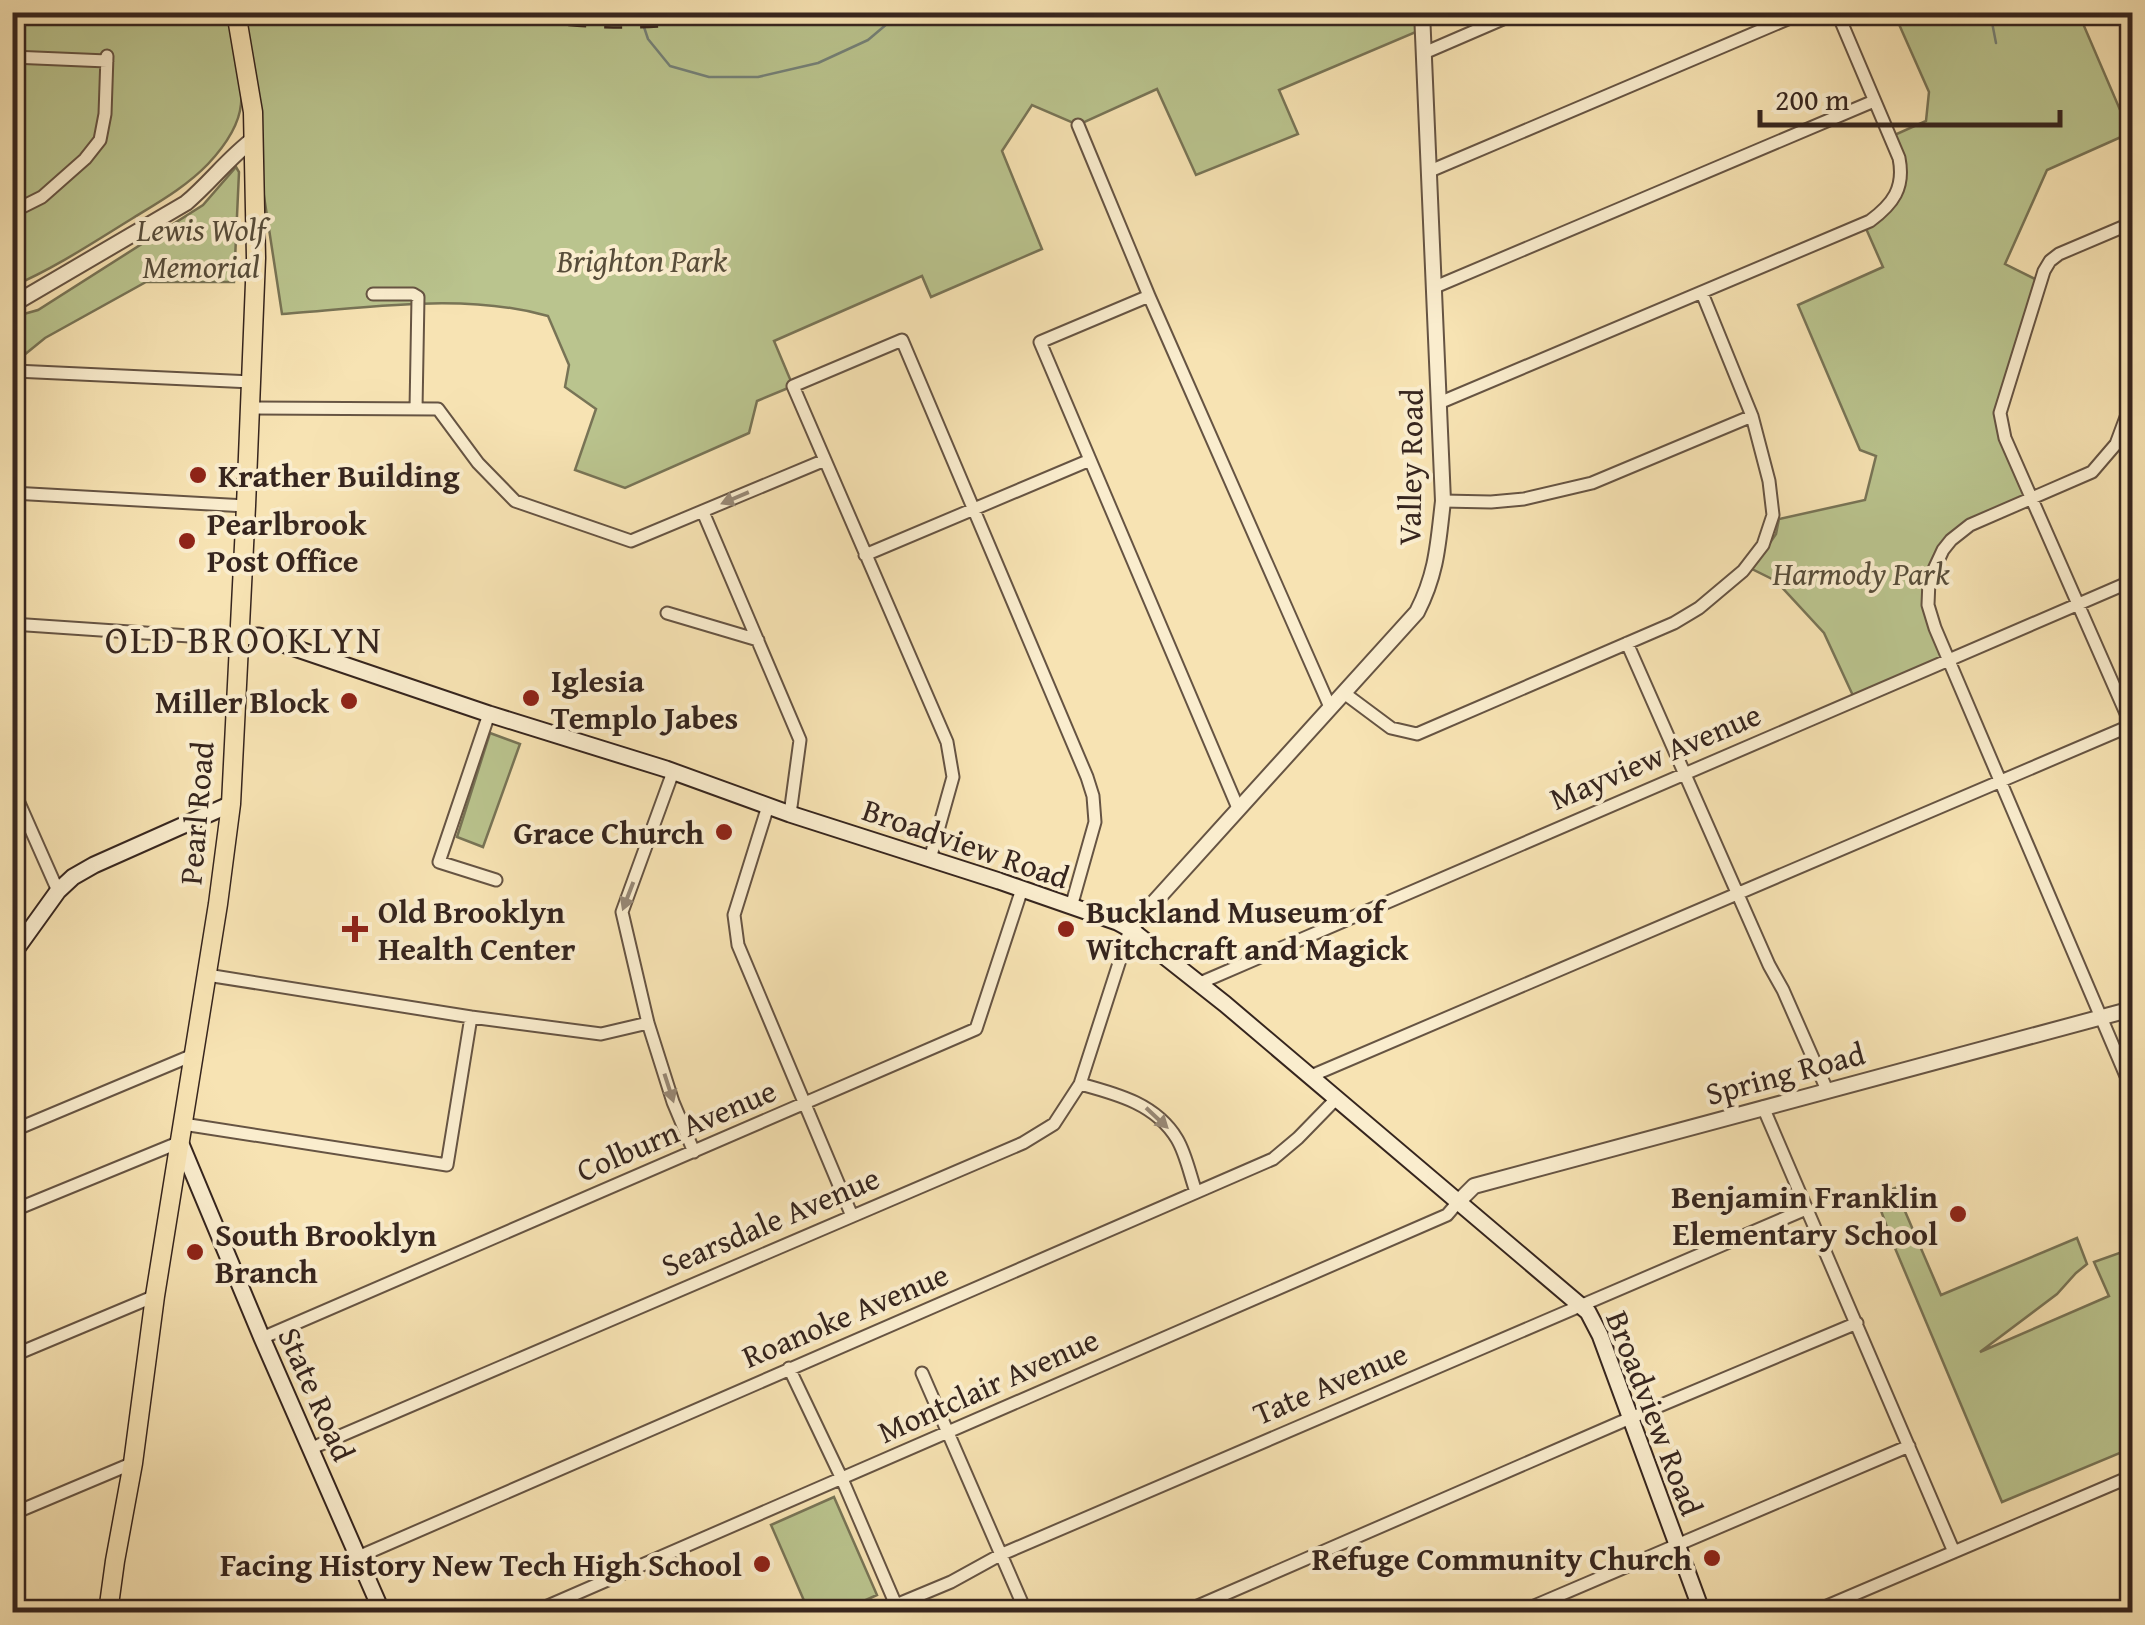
<svg xmlns="http://www.w3.org/2000/svg" width="2145" height="1625" font-family="'Gentium Book Plus',serif">
<rect width="100%" height="100%" fill="#f7e3b3"/>
<filter id="stains"><feTurbulence type="fractalNoise" baseFrequency=".002" numOctaves="4"/><feColorMatrix values="0 0 0 0 .2 0 0 0 0 .09 0 0 0 0 .02 0 0 0 .5 -.17"/></filter>
<radialGradient id="worn" r=".72"><stop offset=".6" stop-color="#630" stop-opacity="0"/><stop offset="1" stop-color="#630" stop-opacity=".3"/></radialGradient>
<path fill="#bac48e" stroke="#787456" stroke-width="2.5" d="M1422,12L1423,29L1279,90L1298,134L1196,175L1157,89L1078,125L1032,105L1002,151L1042,249L931,297L922,276L774,341L793,386L757,401L749,433L625,488L575,470L596,409L565,387L569,365L548,316C463,292 369,308 282,314L236,13Z
M12,13H231C236,42 245,74 241,104C239,126 223,148 208,164C187,186 159,202 133,218C94,242 55,268 13,286Z
M1894,13H2082L2084,26L2130,133L2047,170L2005,264L2041,282L2000,413L2032,500L1951,540L1927,595L1950,660L1855,700L1824,633L1776,581L1752,569L1776,534L1779,519L1865,500L1876,456L1860,450L1798,305L1883,267L1864,224L1887,209L1902,172L1890,137L1926,121L1929,92Z
M236,167L239,172L234,282H146L45,338L13,364V317L38,310L203,205Z
M490,733L520,744L483,847L457,837Z
M1895,1188L1941,1295L2077,1238L2087,1264L2076,1273L2057,1294L1980,1352L2109,1296L2094,1262L2122,1252L2132,1276V1448L2002,1502L1892,1241L1876,1197Z
M834,1497L877,1595L839,1612H809L771,1525Z"/>
<g fill="none" stroke-linecap="round" stroke-linejoin="round">
<path stroke="#748077" stroke-width="2.5" d="M639,12L648,39L670,66L709,77H758L818,63L868,40L901,12
M1990,12L1996,43
M12,20C43,27 72,23 101,12"/>
<defs>
<path id="minor" d="M1424,53L1519,12
M12,57L107,61
M1078,125L1149,296L1330,707
M1430,171L1804,12
M12,212L42,197L85,159L100,140L105,114L107,56
M2132,223L2059,254L2050,261L2044,271L2000,413L2005,438L2132,727
M1435,287L1874,101
M373,294H413L418,297L416,409
M1149,296L1040,342L1238,808
M15,371L252,382
M2132,401L2116,444L2092,472L1970,525L1951,540L1943,550L1929,580L1928,605L1935,628L2132,1090
M1439,403L1870,221C1893,204 1905,188 1899,158L1837,12
M250,408L438,409L478,463L515,501L631,541L825,460
M12,493L246,506
M1443,501L1491,502L1524,499L1592,483L1752,416
M703,512L800,740L790,814
M865,555L1090,460
M667,613L758,640
M12,624L219,638L240,637
M1627,643L1769,965L1783,990L1827,1090
M1344,693L1391,728L1417,734L1674,623L1699,608L1743,571L1763,545L1773,515L1769,481L1752,416L1702,293
M489,714L439,862L496,880
M673,772L622,912L648,1023L673,1102L694,1152
M12,787L58,891
M768,806L734,915L738,945L852,1216
M930,859L953,777L947,742L793,386L902,340L1087,777L1093,796L1095,822L1071,907
M207,975L471,1017L601,1034L648,1023
M1200,983L2132,581
M1311,1076L2132,725
M1080,1084C1117,1094 1156,1104 1177,1139C1186,1154 1190,1175 1196,1192
M1763,1107L1954,1552
M183,1124L447,1165L471,1017
M12,1131L193,1055
M12,1211L180,1142
M262,1338L976,1029L1022,889
M12,1356L155,1296
M789,1368L842,1479L899,1612
M922,1373L1026,1612
M312,1448L1023,1143L1054,1124L1080,1084L1130,929
M12,1514L133,1463
M358,1557L1273,1159L1298,1138L1337,1098
M534,1612L1447,1215L1459,1201
M879,1612L951,1582L1000,1555L1806,1209
M1184,1612L1621,1422L1857,1323
M1520,1612L1909,1446
M1813,1612L2132,1476
M2114,1612L2132,1604"/>
<path id="tertiary" d="M12,305L186,203C210,183 229,157 255,138
M1130,929L1417,612C1437,573 1438,544 1443,501L1422,12
M1459,1201L1474,1186L2132,1009"/>
<path id="secondary" d="M240,637L259,636L489,714L666,769L790,814L999,881L1117,922L1130,929L1225,1004L1588,1312L1600,1335L1702,1612
M12,955L58,891L73,877L94,865L231,804
M180,1142L262,1338L382,1612"/>
<path id="primary" d="M108,1612L115,1561L133,1463L155,1296L218,904L231,804L246,506L256,258L253,112L236,12"/>
</defs>
<use href="#minor" stroke="#665443" stroke-width="15"/>
<use href="#tertiary" stroke="#665443" stroke-width="18"/>
<use href="#secondary" stroke="#36251e" stroke-width="19"/>
<use href="#primary" stroke="#36251e" stroke-width="21"/>
<use href="#minor" stroke="#faedce" stroke-width="11"/>
<use href="#tertiary" stroke="#faedce" stroke-width="14"/>
<use href="#secondary" stroke="#faedce" stroke-width="15"/>
<use href="#primary" stroke="#f7e3b3" stroke-width="18"/>
<path stroke="#36251e" stroke-width="2.5" stroke-dasharray="18 18" stroke-linecap="butt" d="M461,12C554,24 647,40 739,12"/>
</g>
<defs><path id="oneway-solid" d="M-6-.8H1V-3.2L6.5 0L1 3.2V.8H-6Z" transform="scale(2.5)"/></defs>
<g fill="#988976">
<use href="#oneway-solid" transform="translate(735 498) rotate(157)"/>
<use href="#oneway-solid" transform="translate(628 896) rotate(111)"/>
<use href="#oneway-solid" transform="translate(669 1088) rotate(72)"/>
<use href="#oneway-solid" transform="translate(1157 1118) rotate(43)"/>
</g>
<g fill="#8f2418" stroke="#faedce" stroke-width="4">
<circle cx="198" cy="475" r="10"/>
<circle cx="187" cy="541" r="10"/>
<circle cx="531" cy="698" r="10"/>
<circle cx="349" cy="701" r="10"/>
<circle cx="724" cy="832" r="10"/>
<path d="M350 914h10v10h10v10h-10v10h-10v-10h-10v-10h10z"/>
<circle cx="1066" cy="929" r="10"/>
<circle cx="1958" cy="1214" r="10"/>
<circle cx="195" cy="1252" r="10"/>
<circle cx="1712" cy="1558" r="10"/>
<circle cx="762" cy="1564" r="10"/>
</g>
<g text-anchor="middle" dominant-baseline="central" stroke-width="8" stroke-linejoin="round" paint-order="stroke">
<g font-size="32" font-style="italic" fill="#574d3a" stroke="#faedce">
<text x="201" y="229">Lewis Wolf<tspan x="201" dy="37">Memorial</tspan></text>
<text x="642" y="260">Brighton Park</text>
<text x="1861" y="573">Harmody Park</text>
</g>
<g font-size="32" fill="#36251e" stroke="#faedce">
<text transform="translate(1410 467) rotate(-89)">Valley Road</text>
<text transform="translate(1655 756) rotate(-23)">Mayview Avenue</text>
<text transform="translate(196 813) rotate(-85)">Pearl Road</text>
<text transform="translate(966 843) rotate(19)">Broadview Road</text>
<text transform="translate(1785 1073) rotate(-15)">Spring Road</text>
<text transform="translate(676 1130) rotate(-23)">Colburn Avenue</text>
<text transform="translate(770 1221) rotate(-23)">Searsdale Avenue</text>
<text transform="translate(845 1315) rotate(-23)">Roanoke Avenue</text>
<text transform="translate(1330 1383) rotate(-23)">Tate Avenue</text>
<text transform="translate(988 1385) rotate(-24)">Montclair Avenue</text>
<text transform="translate(317 1394) rotate(66)">State Road</text>
<text transform="translate(1655 1413) rotate(69)">Broadview Road</text>
</g>
<g font-size="32" font-weight="bold" fill="#36251e" stroke="#faedce" text-anchor="start">
<text x="218" y="475">Krather Building</text>
<text x="207" y="523">Pearlbrook<tspan x="207" dy="37">Post Office</tspan></text>
<text x="551" y="680">Iglesia<tspan x="551" dy="37">Templo Jabes</tspan></text>
<text x="329" y="701" text-anchor="end">Miller Block</text>
<text x="704" y="832" text-anchor="end">Grace Church</text>
<text x="378" y="911">Old Brooklyn<tspan x="378" dy="37">Health Center</tspan></text>
<text x="1086" y="911">Buckland Museum of<tspan x="1086" dy="37">Witchcraft and Magick</tspan></text>
<text x="1938" y="1196" text-anchor="end">Benjamin Franklin<tspan x="1938" dy="37">Elementary School</tspan></text>
<text x="215" y="1234">South Brooklyn<tspan x="215" dy="37">Branch</tspan></text>
<text x="1692" y="1558" text-anchor="end">Refuge Community Church</text>
<text x="742" y="1564" text-anchor="end">Facing History New Tech High School</text>
</g>
<g font-size="38" letter-spacing="2.5" fill="#36251e" stroke="#faedce">
<text x="244" y="639">OLD BROOKLYN</text>
</g>
</g>
<rect width="2145" height="1625" fill="none" stroke="#f7e3b3" stroke-width="50"/>
<rect x="15" y="15" width="2115" height="1595" fill="none" stroke="#36251e" stroke-width="5"/>
<rect x="25" y="25" width="2095" height="1575" fill="none" stroke="#36251e" stroke-width="2.5"/>
<path d="M1760 110v15h300v-15" fill="none" stroke="#36251e" stroke-width="5"/>
<text x="1775" y="110" font-size="30" fill="#36251e" stroke="#faedce" stroke-width="8" paint-order="stroke">200 m</text>
<rect width="100%" height="100%" filter="url(#stains)"/>
<rect width="100%" height="100%" fill="url(#worn)"/>
</svg>
